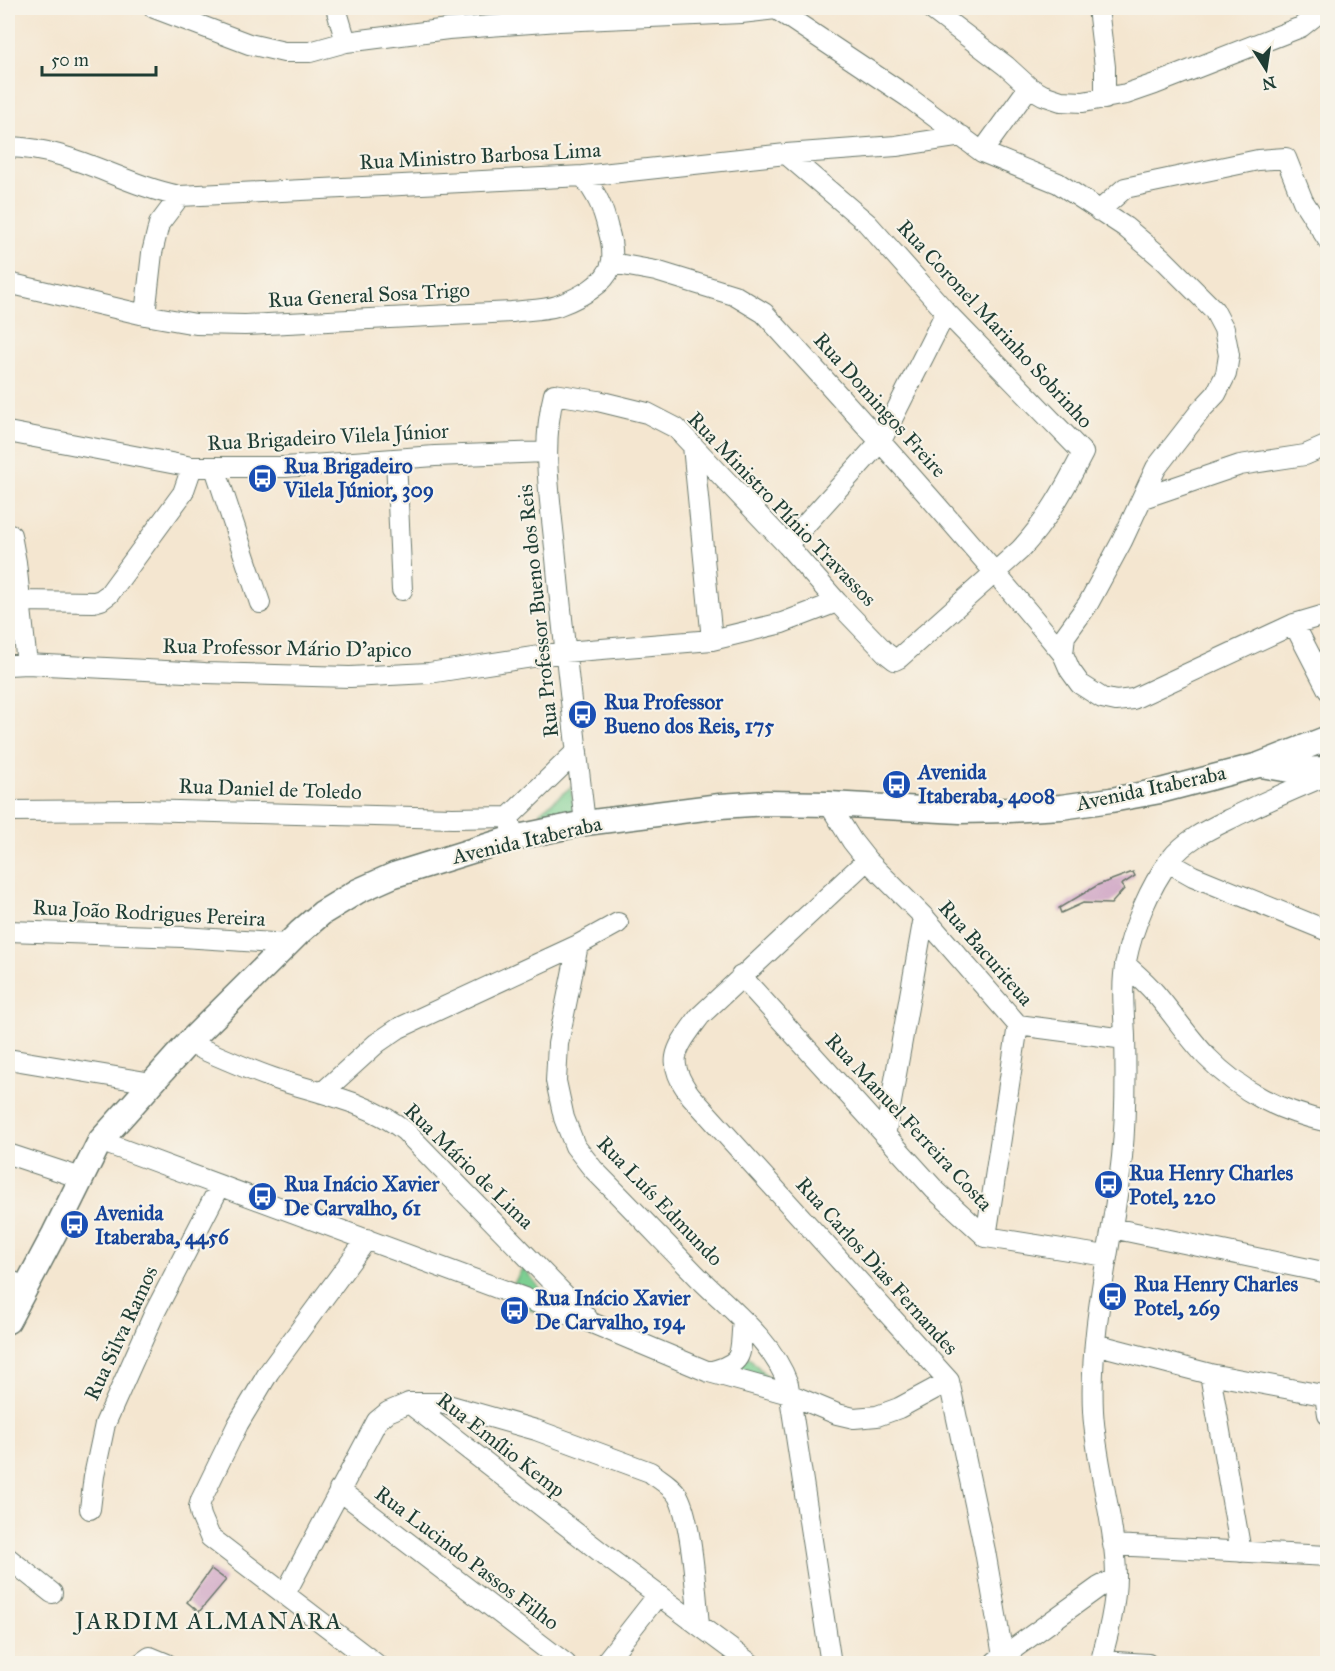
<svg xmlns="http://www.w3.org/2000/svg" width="1335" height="1671" font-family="'IM FELL Great Primer',serif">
<rect width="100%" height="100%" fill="#f7f3e8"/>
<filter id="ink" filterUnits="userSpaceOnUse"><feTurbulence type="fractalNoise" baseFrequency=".0167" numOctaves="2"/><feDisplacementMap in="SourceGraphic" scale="12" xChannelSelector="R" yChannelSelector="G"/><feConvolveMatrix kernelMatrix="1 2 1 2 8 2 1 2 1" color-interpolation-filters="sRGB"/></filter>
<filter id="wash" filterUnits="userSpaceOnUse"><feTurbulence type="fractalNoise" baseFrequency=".008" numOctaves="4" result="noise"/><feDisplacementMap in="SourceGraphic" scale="24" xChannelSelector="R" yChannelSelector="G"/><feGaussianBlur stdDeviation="1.35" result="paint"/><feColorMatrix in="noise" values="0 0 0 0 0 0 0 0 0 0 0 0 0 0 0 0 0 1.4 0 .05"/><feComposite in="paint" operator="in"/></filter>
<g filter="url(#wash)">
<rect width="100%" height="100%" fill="#f4e6d0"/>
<path fill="#7bcf92" stroke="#4d8663" stroke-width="1.5" d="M571,787L576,820L551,824L540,812Z
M523,1267L568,1324L505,1300Z
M745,1353L771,1381L732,1372Z"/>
<g id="blocks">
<path fill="#cda1c3" d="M1133,872L1135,876L1121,885L1124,889L1111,904L1083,903L1061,913L1059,908L1098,885Z
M211,1569L226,1580L199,1612L187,1602Z"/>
</g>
</g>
<g filter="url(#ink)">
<use href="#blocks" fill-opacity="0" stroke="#6a786b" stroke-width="1.5"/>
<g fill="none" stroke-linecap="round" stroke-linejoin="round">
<defs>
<path id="minor" d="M154,8L249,44L284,52H310L346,42L448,29L559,21L741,13L776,9L908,97L982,152L1058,183L1125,227L1163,259L1214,310L1224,329L1229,355L1226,374L1216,394L1201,410L1156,468L1122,541L1088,604L1065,636L1063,654L1070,670L1080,684L1102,698L1116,701L1133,699L1294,624L1328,614
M336,8L346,42
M930,8L1006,66L1029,87L1043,95L1061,101L1083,102L1126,94L1155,84L1301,27L1325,8
M1098,8L1105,67V99
M8,147C72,148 120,184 180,196L583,176L786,154L896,146L962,136
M982,152L1029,87
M180,196L159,224L152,253L145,315L196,324L245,325L512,312C526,310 543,310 557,306C576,299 609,284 612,261C613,251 611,239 608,229C603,207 597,195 583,176
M1099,211L1125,188L1258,160L1286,158L1303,201L1328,240
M612,263L656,271L734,295L764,313C866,425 967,537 1063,654
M8,283L145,315
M8,432L192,467H285L435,456L546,452
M693,446L712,640
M396,459L402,590
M215,468L260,603
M1143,498L1240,465L1305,455L1328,445
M8,533L11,535L16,562L27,664
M787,545L881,441L946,312
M20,601L94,602L101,600L109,594L183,493L192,467
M1294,624L1328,690
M8,665L27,664L205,673L350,677L429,673L565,652L712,640L782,623L837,602
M829,804L852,841L867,860L924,917L1018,1025L986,1237
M8,811L140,810L453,818L509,817L513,838
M509,817L577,751
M585,823C575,735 564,646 556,558C551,503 540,448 554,394L598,401L647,413L676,428L787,545L837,602L886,653L895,660L899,658L1020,550C1047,521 1065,488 1083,453L946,312L867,223L786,154
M867,860L700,1016C676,1049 664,1060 691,1096L949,1381L985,1551L1003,1656
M1168,862L1193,876L1328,931
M8,931L183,937L288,944
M578,945L558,1044L556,1081L564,1118L575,1146L593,1169C629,1205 664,1242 699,1278C731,1310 772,1340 788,1384L831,1664
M1125,964C1135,973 1146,982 1155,993C1173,1014 1188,1037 1207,1057C1242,1093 1280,1111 1328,1122
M741,976L935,1190L986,1237L1106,1256
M1018,1025L1125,1039
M188,1043C216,1055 244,1068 273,1078C317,1093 368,1101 405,1131L588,1319
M8,1059L152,1083
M322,1093L377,1043L399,1028L578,945L618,923
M885,1136L924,917
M100,1141L592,1323L709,1372L789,1394L837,1414L854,1418L877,1416L899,1408L949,1381
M8,1154L81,1178
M1112,1228L1328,1273
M367,1239L269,1372L238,1424L201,1500L199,1507L201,1516L210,1537L376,1664
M8,1280L25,1287
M1095,1344L1210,1374L1328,1396
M709,1372C747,1362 739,1355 743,1320
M1210,1374L1241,1552
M1325,1395L1328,1415
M409,1403L607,1557L751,1664
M339,1490L566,1664
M90,1509L94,1476L105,1424L155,1312L220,1186
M1113,1545L1328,1556
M8,1558L52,1593
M285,1594L377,1421L388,1412L409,1403H441L536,1430L650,1472C659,1479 672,1486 678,1496C692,1522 696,1594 699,1625
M1100,1661L1148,1664
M995,1662L1099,1587L1116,1578
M140,1664L150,1657L167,1664
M604,1664L658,1595
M1100,1664C1108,1635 1116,1605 1116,1575C1115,1520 1096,1466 1093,1411C1089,1324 1113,1242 1122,1157C1126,1117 1126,1076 1125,1036C1124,1012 1121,985 1126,961C1132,929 1150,886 1170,860C1188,837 1214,827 1240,814C1269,800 1298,787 1328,775"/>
<path id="major" d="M1261,765L1290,770L1328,769
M8,1321L54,1234L100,1141L188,1043L300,932L322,913L358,891L394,875L513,838L585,823L720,806L767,803L829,804L960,811L1009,810L1061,807L1111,800L1160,791L1259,765L1328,738"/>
</defs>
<use href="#minor" stroke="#6a786b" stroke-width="22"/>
<use href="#major" stroke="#6a786b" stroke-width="27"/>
<use href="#minor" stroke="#fff" stroke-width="20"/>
<use href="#major" stroke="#fff" stroke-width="24"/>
</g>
</g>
<defs>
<symbol id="bus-disc" viewBox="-11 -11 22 22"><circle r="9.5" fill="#1a4fb4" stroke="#f7f3e8"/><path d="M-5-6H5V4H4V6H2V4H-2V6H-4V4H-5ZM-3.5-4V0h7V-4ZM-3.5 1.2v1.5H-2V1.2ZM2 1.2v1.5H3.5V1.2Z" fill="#fff"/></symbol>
</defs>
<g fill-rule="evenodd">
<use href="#bus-disc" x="246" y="462" width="33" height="33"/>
<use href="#bus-disc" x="566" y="698" width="33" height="33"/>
<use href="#bus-disc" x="880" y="768" width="33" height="33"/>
<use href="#bus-disc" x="1092" y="1168" width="33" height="33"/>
<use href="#bus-disc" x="246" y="1180" width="33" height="33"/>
<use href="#bus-disc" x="58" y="1208" width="33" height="33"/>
<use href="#bus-disc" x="1096" y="1280" width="33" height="33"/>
<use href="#bus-disc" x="498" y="1294" width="33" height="33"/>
</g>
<g text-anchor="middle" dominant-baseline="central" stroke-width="4.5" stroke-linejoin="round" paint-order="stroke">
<g font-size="21" fill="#1f3d34" stroke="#f7f3e8">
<text transform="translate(480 156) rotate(-3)">Rua Ministro Barbosa Lima</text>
<text transform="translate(369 295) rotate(-3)">Rua General Sosa Trigo</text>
<text transform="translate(995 324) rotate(47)">Rua Coronel Marinho Sobrinho</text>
<text transform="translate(880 405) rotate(48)">Rua Domingos Freire</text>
<text transform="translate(328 437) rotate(-3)">Rua Brigadeiro Vilela Júnior</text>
<text transform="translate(782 509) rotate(46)">Rua Ministro Plínio Travassos</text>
<text transform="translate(538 611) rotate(-96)">Rua Professor Bueno dos Reis</text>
<text transform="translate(287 648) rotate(1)">Rua Professor Mário D'apico</text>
<text transform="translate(1151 788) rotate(-12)">Avenida Itaberaba</text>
<text transform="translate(270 789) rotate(2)">Rua Daniel de Toledo</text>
<text transform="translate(527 840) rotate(-13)">Avenida Itaberaba</text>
<text transform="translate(149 913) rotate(3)">Rua João Rodrigues Pereira</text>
<text transform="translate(986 953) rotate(49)">Rua Bacuriteua</text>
<text transform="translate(909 1122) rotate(47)">Rua Manuel Ferreira Costa</text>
<text transform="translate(469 1166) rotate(44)">Rua Mário de Lima</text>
<text transform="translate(660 1201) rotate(46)">Rua Luís Edmundo</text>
<text transform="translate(877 1266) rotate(48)">Rua Carlos Dias Fernandes</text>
<text transform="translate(121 1333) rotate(-65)">Rua Silva Ramos</text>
<text transform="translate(501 1445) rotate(38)">Rua Emílio Kemp</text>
<text transform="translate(467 1558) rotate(37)">Rua Lucindo Passos Filho</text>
</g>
<g font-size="21" font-weight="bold" fill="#164399" stroke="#f7f3e8" text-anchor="start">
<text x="284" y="466">Rua Brigadeiro<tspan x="284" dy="24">Vilela Júnior, 309</tspan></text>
<text x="604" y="702">Rua Professor<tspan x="604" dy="24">Bueno dos Reis, 175</tspan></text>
<text x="918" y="772">Avenida<tspan x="918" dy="24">Itaberaba, 4008</tspan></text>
<text x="1129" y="1173">Rua Henry Charles<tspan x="1129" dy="24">Potel, 220</tspan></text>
<text x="284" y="1184">Rua Inácio Xavier<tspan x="284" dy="24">De Carvalho, 61</tspan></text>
<text x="95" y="1213">Avenida<tspan x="95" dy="24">Itaberaba, 4456</tspan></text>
<text x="1134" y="1284">Rua Henry Charles<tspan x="1134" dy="24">Potel, 269</tspan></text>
<text x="535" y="1298">Rua Inácio Xavier<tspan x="535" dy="24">De Carvalho, 194</tspan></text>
</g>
<g font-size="24" letter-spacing="1.5" fill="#1f3d34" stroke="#f7f3e8">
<text x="209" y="1621">JARDIM ALMANARA</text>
</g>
</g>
<rect width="1335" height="1671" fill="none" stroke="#f7f3e8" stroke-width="30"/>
<g transform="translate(1266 69) rotate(168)" stroke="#f7f3e8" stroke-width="4.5" paint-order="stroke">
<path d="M0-4.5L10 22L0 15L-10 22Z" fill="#1f3d34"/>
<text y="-9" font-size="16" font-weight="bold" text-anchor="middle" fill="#1f3d34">N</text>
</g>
<path d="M42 66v9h114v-9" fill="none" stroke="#1f3d34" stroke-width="3"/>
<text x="51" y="66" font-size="18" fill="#1f3d34" stroke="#f7f3e8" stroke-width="4.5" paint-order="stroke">50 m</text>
</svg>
